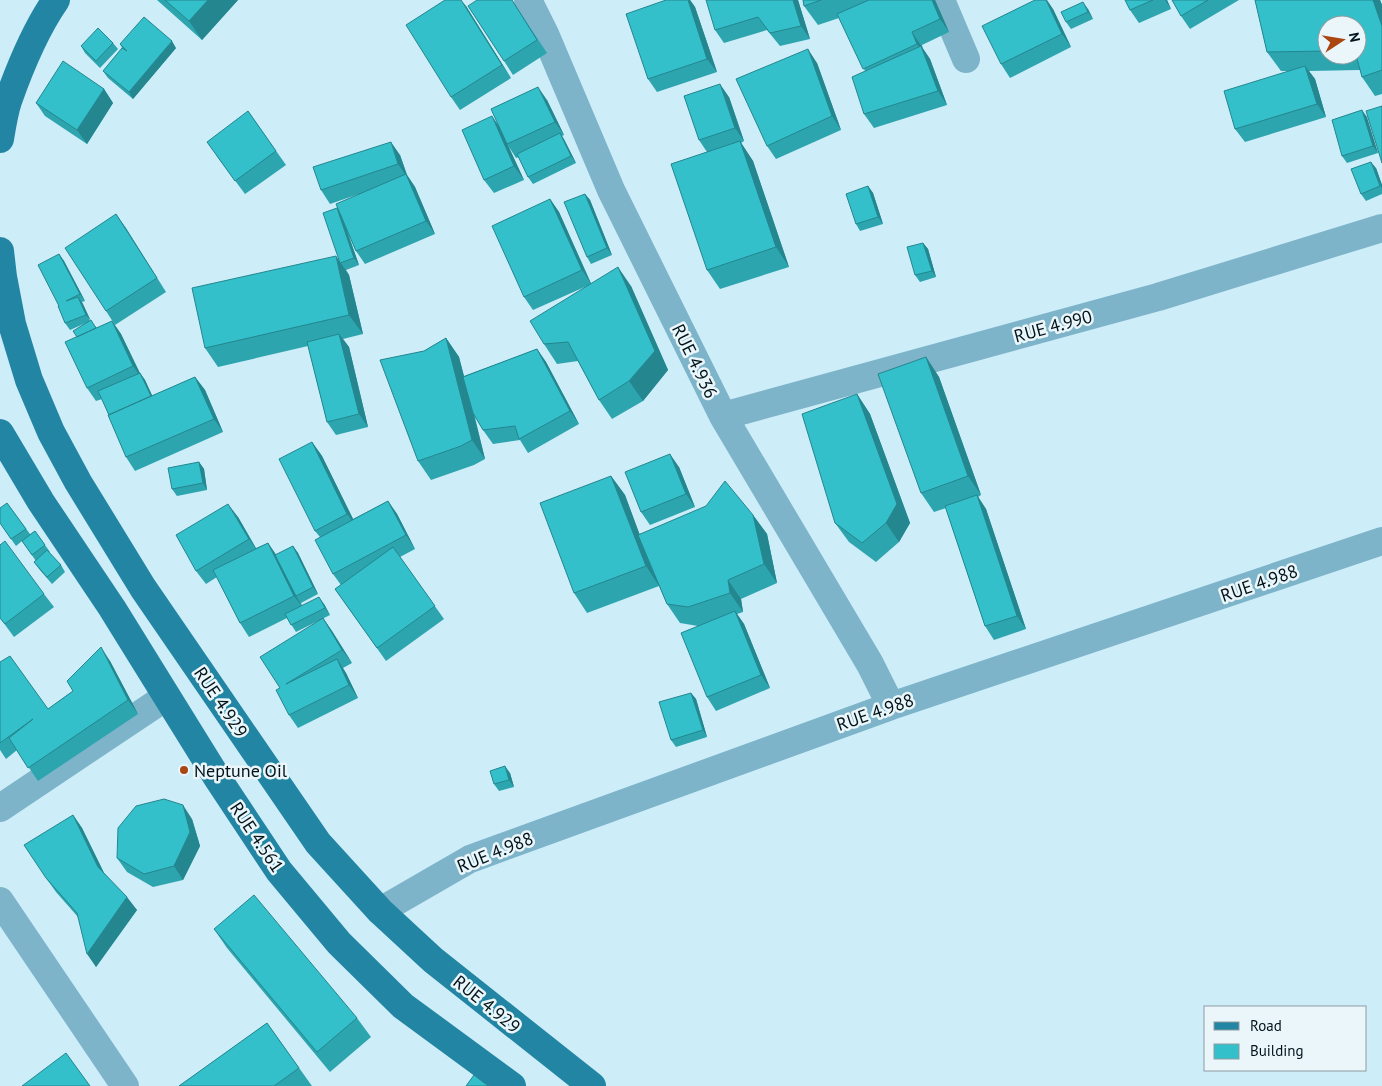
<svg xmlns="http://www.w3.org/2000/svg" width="1382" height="1086" font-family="'PT Sans',sans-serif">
<rect width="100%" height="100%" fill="#cdedf9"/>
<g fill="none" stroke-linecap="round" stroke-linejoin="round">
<path stroke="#7db4c9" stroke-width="28" d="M528,0L545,34L611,190L723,416L870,664L891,706
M941,0L966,59
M723,416L1158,297L1382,228
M0,808L166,697
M0,901L125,1086
M380,911L470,859L891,706L1382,541"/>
<path stroke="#2285a3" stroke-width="28" d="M0,139C2,127 4,113 8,101C20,67 35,30 56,0
M0,251L3,277L12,324L29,380L51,432L78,482L143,588L318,843L380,911L433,960L592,1086
M0,433L41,502L112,608L218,779L279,871L339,943L403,1006L512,1086"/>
</g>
<path fill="#2da5af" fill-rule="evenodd" d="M157,0H238L202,40Z
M512,0L547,53L513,75L504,61Z
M666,0H690L695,7L717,72L657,92L648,79Z
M798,0L810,39L780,46L767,30L724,43L715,30Z
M803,0H935L949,32L922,45L923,49L930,59L947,105L874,128L864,114L865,71L839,18L818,25L804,6Z
M1125,0H1167L1171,9L1139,23L1130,10Z
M1172,0H1239L1190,29L1181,16Z
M1255,0H1380L1382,5V94L1375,96L1362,77L1360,70L1309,71L1315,79L1326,117L1245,142L1235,129L1288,71H1281L1267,52ZM1327,25H1357V55H1327Z
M466,6L511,78L460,110L451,97Z
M1053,9L1071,47L1010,78L1001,64Z
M1088,9L1093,19L1071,29L1066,22Z
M113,43L118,49L100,68L85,53L81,46Z
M120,44L176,48L133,99L108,78L103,71L122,48Z
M817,63L841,130L776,159L767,146Z
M104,89L113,103L87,144L45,116L36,103Z
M729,97L744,141L741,143L753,161L789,267L720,289L707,270V152L699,140Z
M547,100L564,135L562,136L576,163L533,184L528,177L519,157L516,158L509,147L524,180L494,193L484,180L498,125Z
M1362,110L1378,153L1347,163L1342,156Z
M248,111L286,165L245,194L216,155Z
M400,155L407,175L415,187L435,234L365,264L356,251L347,230L359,265L346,270L349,275L363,334L343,339L349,347L368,427L336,435L327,422L308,346L218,367L205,348L340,261L339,211L359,194L330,204L321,190Z
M1376,168L1382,185V194L1366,201L1361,194Z
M868,186L873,193L883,224L860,231L856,224Z
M585,194L590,200L612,255L591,264L587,257Z
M550,199L559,212L591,283L631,286L668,370L643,401L612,419L599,400L578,361L557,364L544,344L587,286L533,310L524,297Z
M116,214L166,292L115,325L106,311Z
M923,243L928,249L936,277L920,282L915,275Z
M59,254L64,261L85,301L82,302L90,321L97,328L112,321L121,334L140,373L145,380L152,396L195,377L205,390L223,432L135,471L126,457L102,399L96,401L87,388L77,337L86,323L70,330L65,323L59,306Z
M446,338L459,357L464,376L537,349L546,362L579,424L528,453L520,440L493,444L483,430L474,413L485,459L474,465L431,480L418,461L424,351Z
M926,357L939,377L981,495L978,497L986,509L1026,629L994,640L985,626L946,508L934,512L921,493Z
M857,394L870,414L910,523L899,542L876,562L849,542L835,523Z
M312,442L322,456L353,519L388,501L397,514L415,549L400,557L444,619L386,661L335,589L341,585L333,574L320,537L315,531Z
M199,462L204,469L207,490L177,496L172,489Z
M679,467L695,507L650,525L641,512Z
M611,476L625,495L639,534L753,515L767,534L777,583L741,599L743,612L737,614L744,624L770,688L716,711L707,697L698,626L680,623L667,604L659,586L587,613L574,593Z
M7,503L30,534L35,531L50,552L49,553L61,565L65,572L52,584L39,569L34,562L36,561L22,541L16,546L0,523Z
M238,517L256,548L268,543L276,555L293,546L298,553L318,594L301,603L302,606L324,604L330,615L296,632L287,618L249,637L240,623L217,577L206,584L196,571Z
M0,545L44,594L54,607L14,637L0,618Z
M323,618L332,631L352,663L343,668L346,673L358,698L298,728L289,715L280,688Z
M110,661L138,714L38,781L17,750L6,759L0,750V662L48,709L73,691Z
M691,693L696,699L707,737L676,747L671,740Z
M510,773L514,787L499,791L494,784Z
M73,815L82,828L104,873L137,910L96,967L78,917L56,892L46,878Z
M192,819L200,846L183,880L153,887L127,872L117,858Z
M214,929L357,1018L371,1037L330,1072L227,948Z
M267,1023L312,1086H179Z"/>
<path fill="#24868e" d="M208,0H238L202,40L189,21Z
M461,0L466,6L511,78L502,65Z
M688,0H690L695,7L717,72L707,59Z
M793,0H798L810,39L801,26Z
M932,0H935L949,32L940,19Z
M1046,0H1047L1053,9L1071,47L1062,34Z
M1165,0H1167L1171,9Z
M1373,0H1380L1382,5V26Z
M1083,2L1088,9L1093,19L1088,12Z
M912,32L930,59L947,105L938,91L924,54L917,44Z
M172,41L176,48L133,99L129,92Z
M808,49L817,63L841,130L832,116Z
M1305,66L1315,79L1326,117L1317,104Z
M720,84L729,97L744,141L735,128Z
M538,87L547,100L564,135L555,122Z
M104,89L113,103L87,144L77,130Z
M1362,110L1367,117L1378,153L1373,146Z
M492,116L501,129L507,144L524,180L514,166Z
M560,133L564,139L576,163L571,156Z
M740,141L753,161L789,267L776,247Z
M391,142L400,155L407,175L415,187L435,234L426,221L407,177L398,164Z
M1371,162L1376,168L1382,185V189Z
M868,186L873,193L883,224L878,217Z
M585,194L590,200L612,255L607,248Z
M550,199L559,212L591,284L582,270Z
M337,208L341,215L359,265L354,258Z
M116,214L126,228L166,292L157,278Z
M923,243L928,249L936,277L932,271Z
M59,254L64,261L85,301L80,294Z
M336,256L349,275L363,334L349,315Z
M618,267L631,286L668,370L643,401L629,381Z
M78,297L83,304L91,321L86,315Z
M112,321L121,334L143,380L133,366Z
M339,334L349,347L368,427L359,414Z
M446,338L459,357L485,459L472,440Z
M537,349L546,362L579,424L570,411Z
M926,357L939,377L981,495L968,476Z
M140,373L145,380L158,408L153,401Z
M195,377L205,390L223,432L214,419Z
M857,394L870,414L910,523L899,542L886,523Z
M312,442L322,456L357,527L347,514Z
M670,454L679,467L695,507L686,494Z
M199,462L204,469L207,490L203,483Z
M611,476L625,495L659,586L646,566Z
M977,495L986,509L1026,629L1017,616Z
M388,501L397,514L415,549L406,535Z
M228,504L238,517L258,552L249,539Z
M753,515L767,534L777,583L764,564Z
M268,543L277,556L296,596L304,609L294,596Z
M293,546L298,553L318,594L313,587Z
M728,580L741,599L743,612L730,593Z
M319,597L324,604L330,615L325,608Z
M735,611L744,624L770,688L761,675Z
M323,618L332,631L352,663L342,650Z
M101,647L110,661L138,714L128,700Z
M337,659L346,673L358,698L349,685Z
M691,693L696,699L707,737L703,730Z
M505,766L510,773L514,787L509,780Z
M183,805L192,819L200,846L183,880L174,866Z
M73,815L82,828L108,881L98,867Z
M127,897L137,910L96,967L87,954Z"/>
<path fill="#34c0cb" stroke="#24868e" d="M165,0H208L189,21Z
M445,0H461L502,65L451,97L406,25Z
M477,0H512L537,40L504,61L468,6Z
M666,0H688L707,59L648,79L626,14Z
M706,0H793L801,26L770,33L758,17L715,30Z
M803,0H821L804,6Z
M869,0H932L940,19L912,32L917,44L863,69L837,14Z
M1035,0H1046L1062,34L1001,64L982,26Z
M1125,0H1153L1130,10Z
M1172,0H1208L1181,16Z
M1255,0H1373L1382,26V70L1362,77L1356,55L1357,25H1327V51L1267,52Z
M1083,2L1088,12L1066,22L1061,12Z
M144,17L172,41L129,92L103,71L122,48L127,51L120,44Z
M98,28L113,43L96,61L81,46Z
M921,46L938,91L864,114L852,77Z
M808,49L832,116L767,146L736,79Z
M63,61L104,89L77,130L36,103Z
M1305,66L1317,104L1235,129L1224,91Z
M720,84L735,128L699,140L684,96Z
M538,87L555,122L507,144L491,109Z
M1382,106V163L1366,111Z
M1362,110L1373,146L1342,156L1332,120Z
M248,111L276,151L235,181L207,142Z
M492,116L514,166L484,180L462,130Z
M560,133L571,156L528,177L517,154Z
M740,141L776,247L707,270L671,164Z
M391,142L398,164L321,190L313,167Z
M1371,162L1380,186L1361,194L1351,169Z
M406,174L426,221L356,251L336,204Z
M868,186L878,217L856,224L846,194Z
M585,194L607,248L587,257L564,202Z
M550,199L582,270L524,297L492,226Z
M337,208L354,258L340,263L323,213Z
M116,214L157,278L106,311L65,248Z
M923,243L932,271L915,275L907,247Z
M59,254L80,294L66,301L78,297L86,315L65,323L58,306H59L38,265Z
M336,256L349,315L205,348L192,288Z
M618,267L655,351L629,381L599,400L568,342L544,344L530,321Z
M91,320L96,328L77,337L73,331Z
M112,321L133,366L87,388L65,342Z
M339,334L359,414L327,422L307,342Z
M446,338L472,440L461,446L418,461L380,360L424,351Z
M537,349L570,411L519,439L515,426L483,430L473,413L463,377Z
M926,357L968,476L921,493L878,374Z
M140,373L151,396L109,415L98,391Z
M195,377L214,419L126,457L108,415Z
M857,394L897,504L886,523L862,543L835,523L802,414Z
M312,442L347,514L315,531L279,459Z
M670,454L686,494L641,512L625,472Z
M199,462L203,483L172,489L168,468Z
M611,476L646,566L574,593L540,503Z
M725,481L753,515L764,564L728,580L730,593L688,607L667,604L638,535L706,506Z
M977,495L1017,616L985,626L945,506Z
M388,501L406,535L333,574L315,540Z
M7,503L26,529L11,539L0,523V508Z
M228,504L249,539L196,571L176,535Z
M35,531L45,545L32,555L22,541Z
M5,541L44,594L5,624L0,618V545Z
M268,543L294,596L240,623L213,570Z
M293,546L313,587L296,596L275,555Z
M393,547L435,606L377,648L335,589Z
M47,550L61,565L47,577L34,562Z
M319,597L325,608L291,625L285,614Z
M735,611L761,675L707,697L681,633Z
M323,618L342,650L286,684L337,659L349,685L289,715L276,690L280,688L260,657Z
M101,647L128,700L28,768L9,738L33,719L0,743V662L10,656L48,709L73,691L67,681Z
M691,693L703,730L671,740L659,702Z
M505,766L509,780L494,784L490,771Z
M164,799L183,805L190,832L174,866L144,874L117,858L118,828L136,806Z
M73,815L98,867L127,897L87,954L77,913L46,878L24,845Z
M254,895L357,1018L317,1052L214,929Z
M267,1023L299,1068L274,1086H179Z
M66,1053L90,1086H22Z
M474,1075L488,1086H466Z"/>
<circle fill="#aa4612" stroke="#ebf6fa" stroke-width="2" cx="184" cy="770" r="5"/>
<g text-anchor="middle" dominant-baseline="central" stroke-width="5" stroke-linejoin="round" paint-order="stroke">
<g font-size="18" fill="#01141b" stroke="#ebf6fa">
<text transform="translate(1053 326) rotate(-15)">RUE 4.990</text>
<text transform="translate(695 361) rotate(64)">RUE 4.936</text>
<text transform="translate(1259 583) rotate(-19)">RUE 4.988</text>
<text transform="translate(221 702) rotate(56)">RUE 4.929</text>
<text transform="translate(875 712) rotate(-19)">RUE 4.988</text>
<text transform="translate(257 837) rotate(56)">RUE 4.561</text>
<text transform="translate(495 852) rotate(-22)">RUE 4.988</text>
<text transform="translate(487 1004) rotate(39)">RUE 4.929</text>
</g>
<g font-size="18" fill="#01141b" stroke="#ebf6fa" text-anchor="start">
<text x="194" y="770">Neptune Oil</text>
</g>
</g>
<rect x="1204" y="1006" width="162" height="65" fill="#ebf6fa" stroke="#8d9ca1"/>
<rect x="1214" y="1022" width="25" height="8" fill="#2285a3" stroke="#8d9ca1"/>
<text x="1250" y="1031" font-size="15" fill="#01141b">Road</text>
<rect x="1214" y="1044" width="25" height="15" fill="#34c0cb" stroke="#8d9ca1"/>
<text x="1250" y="1056" font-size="15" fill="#01141b">Building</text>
<g transform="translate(1342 40) rotate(78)"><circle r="24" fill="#ebf6fa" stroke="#8d9ca1"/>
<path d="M0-4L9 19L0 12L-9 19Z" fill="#aa4612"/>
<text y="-8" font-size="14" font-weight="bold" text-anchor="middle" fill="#01141b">N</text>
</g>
</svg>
